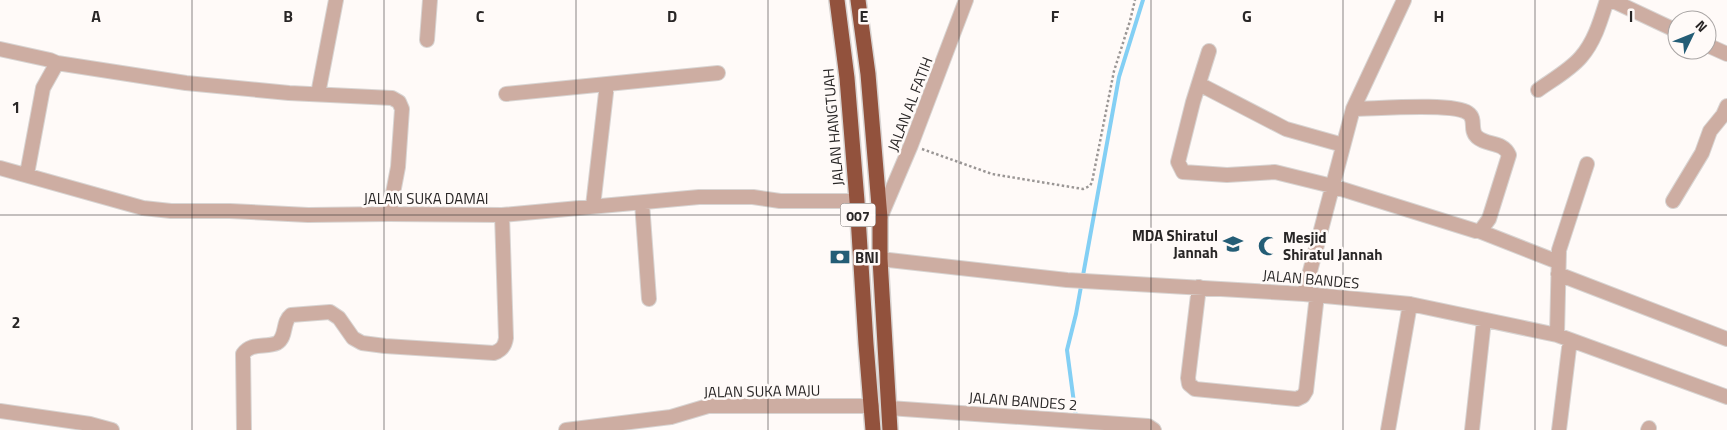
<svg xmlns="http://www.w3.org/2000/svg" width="1727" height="430" font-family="'Titillium Web',sans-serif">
<rect width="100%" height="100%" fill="#fffaf8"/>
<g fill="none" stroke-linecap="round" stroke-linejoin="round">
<path stroke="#83cff4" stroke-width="4" d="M1076,418L1067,350L1076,314L1119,77L1143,0"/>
<defs>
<path id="minor" d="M1611,0L1677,31
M427,40L430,0
M1707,45L1727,54
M0,49L50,60L57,63
M1209,51L1193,102L1178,162L1183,172L1227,175L1275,172L1332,186L1476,231L1481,230L1489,219L1509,155C1503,141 1487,146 1477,137C1469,130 1477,119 1468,113C1453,102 1374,109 1353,109
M1199,84L1286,129L1343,145
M1538,90C1552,80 1570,70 1581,57C1595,41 1601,19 1607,0
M318,94L336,0
M506,94L607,84
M0,168L143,208L171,211H230L308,215L389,214L502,215L699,197H753L780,201H857
M27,174L43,88L57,63L186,83L289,93L392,98L399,102L402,109L398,167L389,214
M1673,201L1702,153L1710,131L1723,115L1727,106
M642,203L649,299
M593,206L607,84L718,73
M880,218L911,145L966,0
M1479,231L1558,262
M880,259L1067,280L1304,294L1410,304L1557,335L1727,397
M1558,274L1727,339
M1199,287L1188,378L1189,384L1195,389L1297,399L1303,396L1306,391L1317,295
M1304,294L1353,109L1404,0
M1557,335L1559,250L1587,164
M889,408L1148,426L1154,430
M0,411L90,424L112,430
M244,430L243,354C251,342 266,348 277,343C287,337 282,322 291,315L330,312L339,318L353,338L362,343L385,346L494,353C502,350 505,346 506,338L502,215
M566,430L671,417L708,406H872
M1388,430L1410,304
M1472,430L1484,320
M1559,430L1570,340
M1648,430L1649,428"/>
<path id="highway" d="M837,0L847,78L857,201L866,344L873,430
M858,0L868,74L880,218V259L890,430"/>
</defs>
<use href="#minor" stroke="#d8d4d2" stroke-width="16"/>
<use href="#highway" stroke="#d8d4d2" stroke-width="18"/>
<path stroke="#9a9695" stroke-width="2.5" stroke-dasharray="2.5 2.5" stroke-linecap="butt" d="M922,149L992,174L1083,189L1090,186L1092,182L1114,71L1130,21L1135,0"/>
<use href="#minor" stroke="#cdada2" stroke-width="14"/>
<use href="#highway" stroke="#92523d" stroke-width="15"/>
</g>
<path fill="none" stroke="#292626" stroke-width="1" stroke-opacity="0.55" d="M192,0V430M384,0V430M576,0V430M768,0V430M959,0V430M1151,0V430M1343,0V430M1535,0V430M0,215H1727"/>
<defs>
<symbol id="school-bare" viewBox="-9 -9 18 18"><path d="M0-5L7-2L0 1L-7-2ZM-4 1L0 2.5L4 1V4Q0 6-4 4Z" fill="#245d76" stroke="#fffaf8" stroke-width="2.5" paint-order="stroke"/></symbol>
<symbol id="mosque-bare" viewBox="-9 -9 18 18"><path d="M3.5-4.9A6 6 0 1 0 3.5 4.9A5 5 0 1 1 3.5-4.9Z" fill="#245d76" stroke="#fffaf8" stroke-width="2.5" paint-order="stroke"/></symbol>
<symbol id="bank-bare" viewBox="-9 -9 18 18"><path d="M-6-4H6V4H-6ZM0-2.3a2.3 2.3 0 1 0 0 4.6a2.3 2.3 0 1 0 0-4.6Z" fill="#245d76" stroke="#fffaf8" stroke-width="2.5" paint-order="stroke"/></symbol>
</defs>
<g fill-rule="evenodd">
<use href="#school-bare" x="1219" y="230" width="28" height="28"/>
<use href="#mosque-bare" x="1254" y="232" width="28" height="28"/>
<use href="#bank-bare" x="826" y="243" width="28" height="28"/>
</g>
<g text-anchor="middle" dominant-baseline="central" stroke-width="5" stroke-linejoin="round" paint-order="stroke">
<rect fill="#fffaf8" stroke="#696665" stroke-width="1" x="840.5" y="203.5" width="35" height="23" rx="4"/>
<g font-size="14" font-weight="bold" fill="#292626">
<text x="858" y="215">007</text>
</g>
<g font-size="15" fill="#292626" stroke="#fffaf8">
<text transform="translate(910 104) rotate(-69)">JALAN AL FATIH</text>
<text transform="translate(833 127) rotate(-95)">JALAN HANGTUAH</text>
<text x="426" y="198">JALAN SUKA DAMAI</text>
<text transform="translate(1311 279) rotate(5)">JALAN BANDES</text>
<text transform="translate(762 391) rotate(-1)">JALAN SUKA MAJU</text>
<text transform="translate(1023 401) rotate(4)">JALAN BANDES 2</text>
</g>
<g font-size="15" font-weight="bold" fill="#292626" stroke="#fffaf8" text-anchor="start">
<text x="1218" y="235" text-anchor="end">MDA Shiratul<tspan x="1218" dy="17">Jannah</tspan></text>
<text x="1283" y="237">Mesjid<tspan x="1283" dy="17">Shiratul Jannah</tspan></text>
<text x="855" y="257">BNI</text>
</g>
</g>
<g font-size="16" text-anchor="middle" font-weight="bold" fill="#292626" stroke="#fffaf8" stroke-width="5" stroke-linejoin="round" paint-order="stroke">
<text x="96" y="22">A</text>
<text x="288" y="22">B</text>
<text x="480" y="22">C</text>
<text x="672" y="22">D</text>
<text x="864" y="22">E</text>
<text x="1055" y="22">F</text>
<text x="1247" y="22">G</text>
<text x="1439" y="22">H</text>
<text x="1631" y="22">I</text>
<text x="16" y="113">1</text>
<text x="16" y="328">2</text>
</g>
<g transform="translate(1692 35) rotate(47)"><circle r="24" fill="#fffaf8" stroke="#a9a5a4"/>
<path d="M0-4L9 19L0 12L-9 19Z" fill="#245d76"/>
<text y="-8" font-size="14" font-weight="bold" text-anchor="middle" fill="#292626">N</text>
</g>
</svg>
